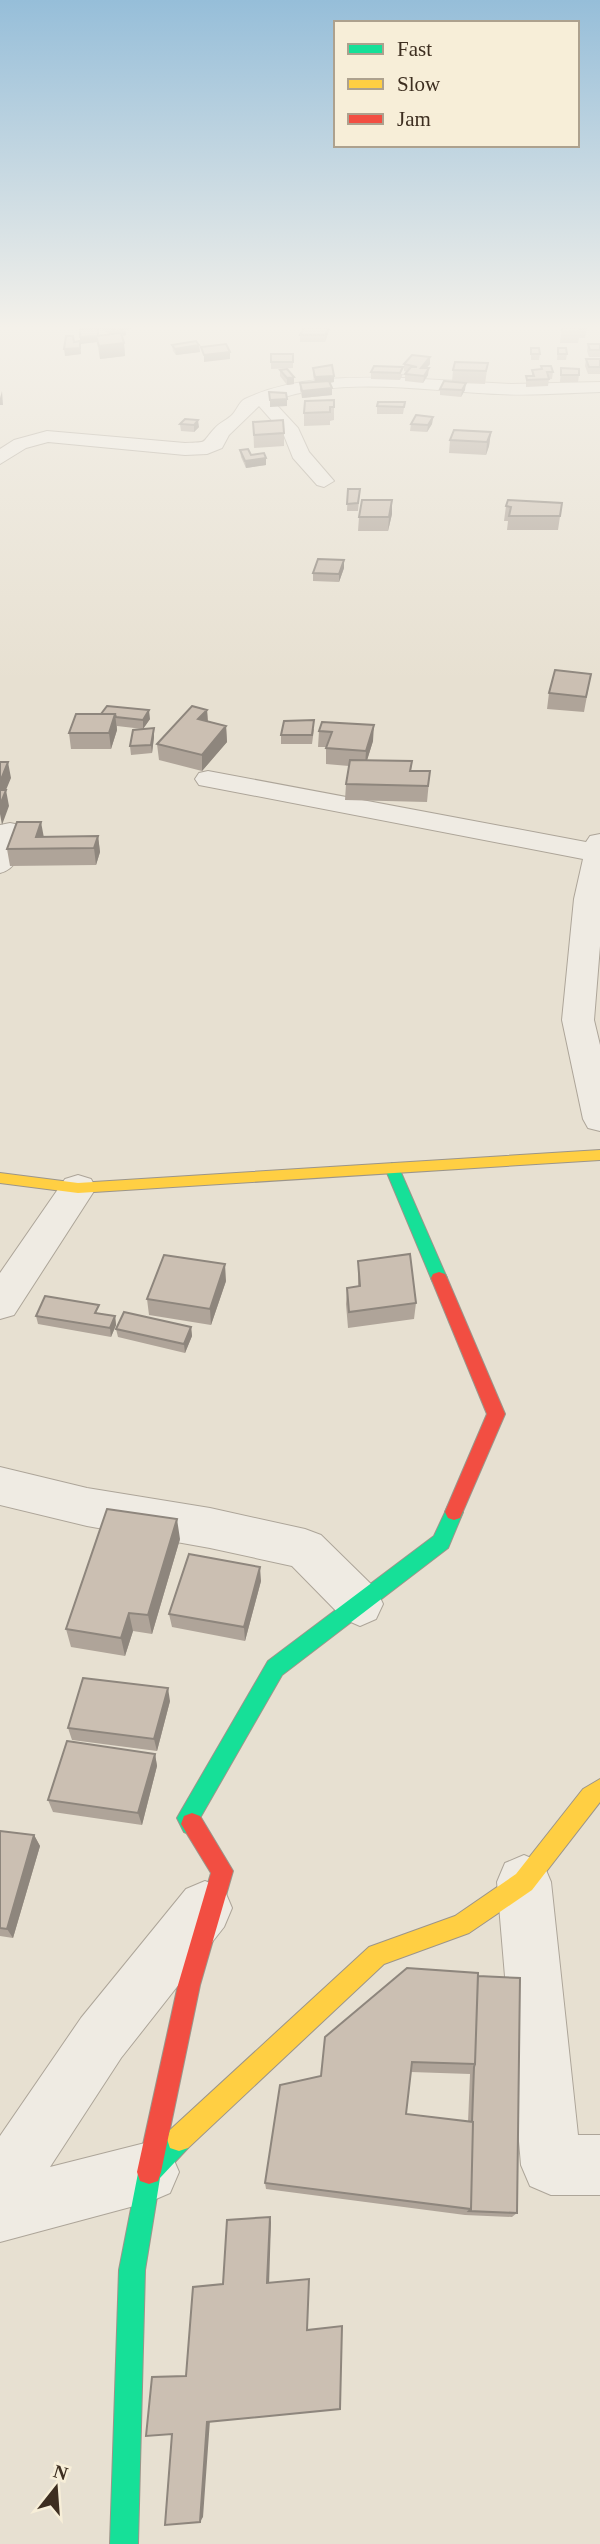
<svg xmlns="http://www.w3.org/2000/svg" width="600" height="2544" font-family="Georgia,serif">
<rect width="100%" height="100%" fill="#e7e0d1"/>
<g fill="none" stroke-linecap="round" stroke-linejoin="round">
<defs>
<path id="street" d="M404,378L511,384L600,382V392C566,393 532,396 498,394C428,391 340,375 273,401L298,428L309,452L334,481L324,487L317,485L293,458L283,433L259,406L229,435L222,448L207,454L185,455L48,442L26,448L0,464V449L14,440L47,431L185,443C210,442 200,444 215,428C219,423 227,420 232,415C237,410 239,402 245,399C293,376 352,377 404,378Z
M208,771L586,842L590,836L600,834V946L594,1020L600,1045V1131L588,1128L583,1119L562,1020L574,899L583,859L199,785L195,779L199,773Z
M10,823L20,825L24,831C20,849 20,868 0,873V825Z
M78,1175L91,1179L96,1188L14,1315L0,1319V1273L65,1179Z
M0,1467L87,1488L210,1508L305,1529L321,1535L376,1589L383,1604L376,1619L360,1626L344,1619L292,1566L210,1548L87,1526L0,1505Z
M524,1855L543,1863L551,1882L578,2135H600V2195H551L530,2186L521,2165L497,1882L505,1863Z
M205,1881L224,1889L232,1908L224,1927L121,2058L50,2167L149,2142L170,2151L179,2172L170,2193L149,2202L0,2242V2136L81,2018L186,1889Z"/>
<path id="fast" d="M392,1163L399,1168L447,1278L445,1282H433L431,1278L385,1168Z
M454,1504L460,1506L463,1512L448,1548L282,1675L200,1818L203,1824L200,1832L192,1835L184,1832L177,1818L181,1811L268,1661L434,1536L448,1506Z
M179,2127L188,2130L191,2139L188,2148L160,2178L145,2270L138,2544H110L119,2270L140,2163L170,2130Z"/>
<path id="slow" d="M600,1150V1160L78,1193L0,1183V1173L78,1183Z
M600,1779V1802L532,1890L469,1933L384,1964L188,2148L179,2151L170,2148L167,2139L170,2130L369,1947L455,1916L516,1874L583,1789Z"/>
<path id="jam" d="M439,1272L445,1274L447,1278L505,1414L460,1518L454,1520L448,1518L445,1512L487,1414L431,1278L433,1274Z
M192,1813L200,1816L233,1871L200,1985L161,2172L158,2181L149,2184L140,2181L137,2172L178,1985L211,1873L181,1824L184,1816Z"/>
</defs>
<use href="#street" stroke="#ada599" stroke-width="2"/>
<use href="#fast" stroke="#9c958a" stroke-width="2"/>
<use href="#slow" stroke="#9c958a" stroke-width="2"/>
<use href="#jam" stroke="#9c958a" stroke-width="2"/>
<use href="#street" fill="#efebe3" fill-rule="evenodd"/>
<use href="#fast" fill="#16e098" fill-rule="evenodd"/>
<use href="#slow" fill="#ffcf43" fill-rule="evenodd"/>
<use href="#jam" fill="#f24e42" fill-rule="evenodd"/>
</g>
<path fill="#afa499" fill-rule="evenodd" d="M94,326H132V328L125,330L126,335L122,336L124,343L125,356L100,359L97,342L80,344L81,354L65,356L74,342L80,341L97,328ZM98,328L110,334L99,336Z
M305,326H330L325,342H300V335Z
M562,326H587L585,338H579L578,343H560Z
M588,344H600V357H589L587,351Z
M172,345H199L200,352L176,355L173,351Z
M531,348L540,354L539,360H531Z
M558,348L567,354L566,360H557Z
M293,354V368L271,369V362Z
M430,357V364L426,368L428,375L423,383L405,381V374L407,372L404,371V364Z
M586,359H600V374H588L585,366Z
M488,363L485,384L460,383L465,390L461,397L440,395V389L452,382L453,370Z
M541,366L553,372L552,379H549L548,386L526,387V376H532V370L541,369Z
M313,368L334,376V382L330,383L332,395L302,398L300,390V383L314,382L313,374Z
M561,368L579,375L578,382H560Z
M280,370L294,377V384L287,385L280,376Z
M371,372L403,374L400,380L371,379Z
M334,400V420L330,421V425L304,426V413Z
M405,402L403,414H377V406Z
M433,417L432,424L427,432L410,431L411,424Z
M185,419L199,427L194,432L181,431L180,424Z
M253,422L284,433V446L254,448Z
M491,432L489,446L486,455L449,453L450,440Z
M240,450L251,455L266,458V465L246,468L241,457Z
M348,489H360L358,511H347Z
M392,500V514L388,531H358L359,517Z
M562,503L558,530H507L508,521H504L506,506Z
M344,568L339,582L313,581V573Z
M591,674L584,712L547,709L549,693Z
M207,710L208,721L226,726L227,742L202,771L159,760L157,744Z
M76,714L150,719L143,729L117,726V730L111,749H71L69,733Z
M322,722L373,741L367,760L412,761L411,771H430L427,802L345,800L346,784L349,766L326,764V747H318L319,731Z
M314,729L312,744H281V735Z
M154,737L152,753L131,755L130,746Z
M98,836L100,852L96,865L10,866L7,849Z
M358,1261L416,1303L414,1319L348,1328L346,1304L347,1288L358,1286Z
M226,1281L211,1325L149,1315L147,1299Z
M100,1314L115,1316L116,1325L111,1337L38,1324L36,1316Z
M191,1327L192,1336L185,1353L118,1337L116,1329Z
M180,1539L152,1634L133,1631L125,1656L71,1647L66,1629Z
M261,1581L245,1641L172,1627L169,1614Z
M170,1701L157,1751L72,1740L68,1728Z
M155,1754L157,1766L142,1825L53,1812L48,1800Z
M0,1831L34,1835L40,1846L13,1938L0,1936Z
M478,1973L517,2213L512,2217L465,2215L266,2189L265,2183L321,2076ZM411,2072L470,2074L468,2122L406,2114Z"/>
<path fill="#8e867d" d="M125,326H132V328L125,330Z
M328,326H330V328L325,342L326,335Z
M125,329L126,335L116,338V331Z
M96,336L97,342L80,344L81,354L65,356L64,349L80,348V337Z
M124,343L125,356L100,359L99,346Z
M199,345L200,352L176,355L175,349Z
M230,352V359L204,362V355Z
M430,357V364L421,374V368Z
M429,368L428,375L423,383L424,376Z
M334,376V382L315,384V377Z
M294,377V384L287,385V378Z
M466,383L465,390L461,397L462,390Z
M332,388V395L302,398V391Z
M2,391L3,405H0V398Z
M287,399V406L270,407V400Z
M433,417L432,424L427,432L428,425Z
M198,420L199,427L194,432V425Z
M491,432L489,446L486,455L487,442Z
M266,458V465L246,468L245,461Z
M392,500V514L388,531L389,517Z
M344,560V568L339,582V574Z
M149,710L150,719L143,729V720Z
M207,710L208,726L198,719Z
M115,714L117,730L111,749L109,733Z
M374,725L373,741L365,767L366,751Z
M226,726L227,742L202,771V755Z
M154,728V737L152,753L151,745Z
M8,762L11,778L6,790L9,806L2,825L0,814V782Z
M41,822L44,838L36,837Z
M98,836L100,852L96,865L94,848Z
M225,1264L226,1281L211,1325L210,1309Z
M115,1316L116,1325L111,1337L110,1328Z
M191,1327L192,1336L185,1353L184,1344Z
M177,1519L180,1539L152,1634L148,1615Z
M260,1567L261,1581L245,1641L244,1627Z
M129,1613L133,1631L125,1656L121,1638Z
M168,1688L170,1701L157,1751L154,1739Z
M155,1754L157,1766L142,1825L138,1813Z
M34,1835L40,1846L13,1938L7,1929Z
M270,2217L271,2222L269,2286L267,2283Z
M210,2420L203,2517L200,2522L207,2422Z"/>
<path fill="#cbbfb2" stroke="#8e867d" stroke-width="2" d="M105,326H118L125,329L116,331Z
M305,326H328L326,335H300Z
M562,326H580V331H562Z
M98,328V336L80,337V329Z
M121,333L124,343L99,346L96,336Z
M66,336H73L74,342L80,341V348L64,349Z
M196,341L199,345L175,349L172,345Z
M226,344L230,352L204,355L201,347Z
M588,344H600V350H590Z
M531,348H539L540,354H531Z
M558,348H566L567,354H558Z
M271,354H293V362H271Z
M412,355L430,357L421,368H429L424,376L405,374L411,367H417L404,364Z
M586,359H600V367H589Z
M455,362L488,363L486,371L453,370Z
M332,365L334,376L315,377L313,368Z
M374,366L403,367L400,373L371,372Z
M541,366H551L553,372H547L549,379L527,380L526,376H534L532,370L542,369Z
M561,368L579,369V375H561Z
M287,369L294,377L287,378L280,370Z
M329,381L332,388L302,391L300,383Z
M444,381L466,383L462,390L440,389Z
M269,392L286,393L287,399L270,400Z
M334,400V407H330V412L304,413L305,401Z
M378,402H405L404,407L377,406Z
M416,415L433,417L428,425L411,424Z
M185,419L198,420L194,425L180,424Z
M283,420L284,433L254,435L253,422Z
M454,430L491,432L487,442L450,440Z
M248,449L251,455L264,453L266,458L245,461L240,450Z
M348,489H360L358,503L347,504Z
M362,500H392L389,517H359Z
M508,500L562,503L560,516H509L511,507L506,506Z
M318,559L344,560L339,574L313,573Z
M555,670L591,674L586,697L549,693Z
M107,706L149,710L143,720L116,717L115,714H101Z
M192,706L207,710L198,719L226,726L202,755L157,744Z
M76,714H115L109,733H69Z
M314,720L312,735H281L284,721Z
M322,722L374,725L366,751L326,748L332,732L319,731Z
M154,728L151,745L130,746L133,730Z
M350,760L412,761L410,771H430L428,786L346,784Z
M0,762H8L0,782Z
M0,790H6L0,805Z
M17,822H41L36,837L98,836L94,848L7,849Z
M410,1254L416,1303L349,1312L347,1288L360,1286L358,1261Z
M164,1255L225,1264L210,1309L147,1299Z
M45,1296L99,1305L95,1313L115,1316L110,1328L36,1316Z
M124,1312L191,1327L184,1344L116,1329Z
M107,1509L177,1519L148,1615L129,1613L121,1638L66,1629Z
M189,1554L260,1567L244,1627L169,1614Z
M83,1678L168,1688L154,1739L68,1728Z
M67,1741L155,1754L138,1813L48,1800Z
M0,1831L34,1835L7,1929L0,1928Z
M407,1968L478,1973L475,2064L412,2062L406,2114L473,2122L471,2209L265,2183L280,2085L321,2076L325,2037Z
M478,1976L520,1978L517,2213L469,2211L471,2209L473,2122H472L474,2067L475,2064Z
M270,2217L267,2283L309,2279L307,2330L342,2326L340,2409L207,2422L200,2522L165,2525L172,2434L146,2436L152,2377L186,2376L193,2287L223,2284L227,2220Z"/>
<linearGradient id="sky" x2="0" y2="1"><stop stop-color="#96bed9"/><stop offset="0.48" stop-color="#f4f1ea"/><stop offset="1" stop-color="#f4f1ea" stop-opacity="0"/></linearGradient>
<rect width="600" height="682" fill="url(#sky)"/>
<rect x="334" y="21" width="245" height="126" fill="#f7eed8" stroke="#ada18e" stroke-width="2"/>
<rect x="348" y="44" width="35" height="10" fill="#16e098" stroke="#ada18e" stroke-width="2"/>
<text x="397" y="56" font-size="21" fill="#3d2e20">Fast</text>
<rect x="348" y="79" width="35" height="10" fill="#ffcf43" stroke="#ada18e" stroke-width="2"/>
<text x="397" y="91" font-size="21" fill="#3d2e20">Slow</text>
<rect x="348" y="114" width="35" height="10" fill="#f24e42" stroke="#ada18e" stroke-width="2"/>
<text x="397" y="126" font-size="21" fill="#3d2e20">Jam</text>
<g transform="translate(56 2488) rotate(17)" stroke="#f7eed8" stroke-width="5" paint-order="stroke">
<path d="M0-5L12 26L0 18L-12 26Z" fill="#3d2e20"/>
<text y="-10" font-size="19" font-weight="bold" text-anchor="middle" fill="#3d2e20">N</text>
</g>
</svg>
